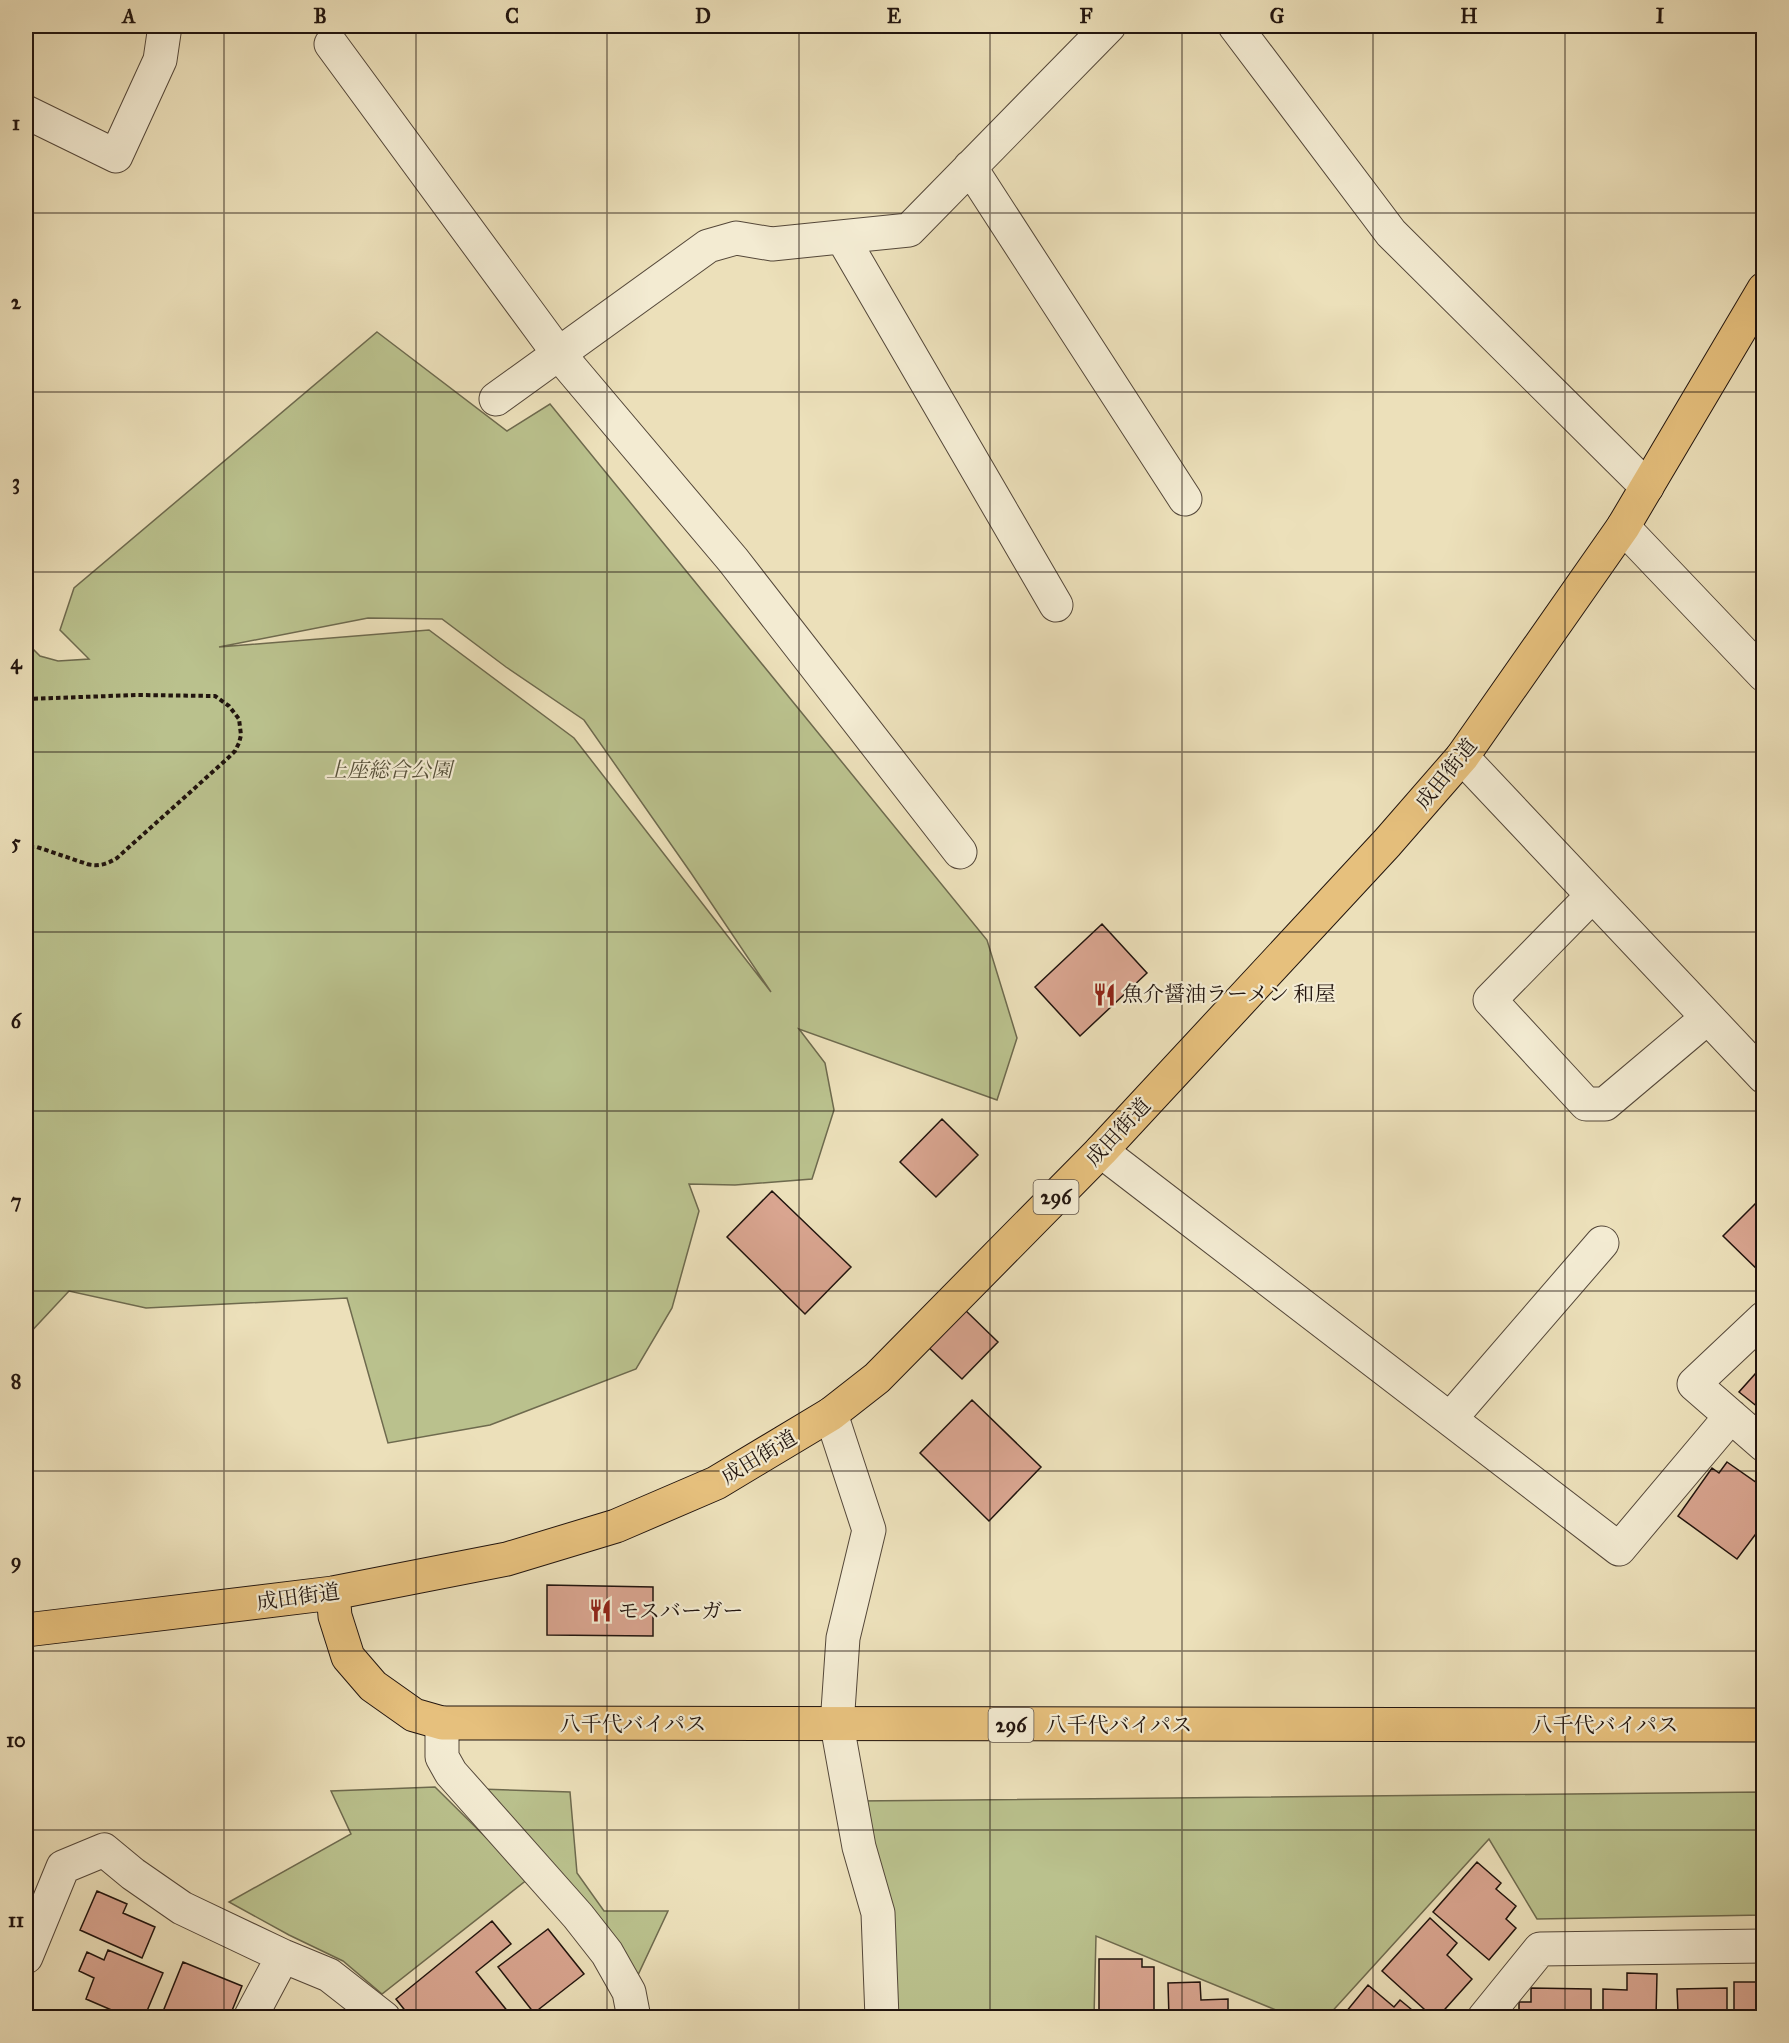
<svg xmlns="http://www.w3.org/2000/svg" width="1789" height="2043" font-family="'IM FELL Great Primer','Noto Serif JP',serif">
<rect width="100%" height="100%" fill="#ece0ba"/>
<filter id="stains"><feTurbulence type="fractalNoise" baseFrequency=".00333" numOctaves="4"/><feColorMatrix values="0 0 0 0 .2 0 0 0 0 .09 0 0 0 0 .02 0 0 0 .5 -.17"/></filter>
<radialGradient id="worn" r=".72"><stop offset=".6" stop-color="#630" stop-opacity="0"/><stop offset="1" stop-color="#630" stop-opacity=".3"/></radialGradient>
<path fill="#bac18d" stroke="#6e6a4e" stroke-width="1.5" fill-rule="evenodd" d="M377,332L507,431L550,404L987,940L1017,1038L997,1100L799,1029L825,1063L834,1110L812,1179L735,1185L689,1184L699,1211L672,1308L636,1369L490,1425L388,1443L347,1298L146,1308L69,1291L26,1337V642L40,656L58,661L89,659L60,630L74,588ZM368,618L442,619L506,667L584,720L691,873L771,992L574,738L429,630L219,647Z
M435,1787L528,1879L382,1994L343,1961L289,1935L229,1902L351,1834L331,1791Z
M480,1789L570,1792L577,1873L604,1911H668L637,1977Z
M1763,1792V1915L1537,1919L1489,1839L1327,2017H1293L1096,1936L1094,2017H892L858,1801Z"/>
<path fill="#d9a590" stroke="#21140e" stroke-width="1.5" d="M1102,924L1147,973L1080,1036L1035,987Z
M942,1119L978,1155L936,1197L900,1162Z
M772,1191L851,1267L805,1314L727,1237Z
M1758,1201L1764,1206V1276L1723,1236Z
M962,1307L998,1342L962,1379L925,1344Z
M1764,1364V1412L1739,1392Z
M972,1400L1041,1467L989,1521L920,1453Z
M1727,1462L1764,1488V1499L1759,1506L1764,1509V1523L1737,1559L1678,1516L1712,1468L1719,1473Z
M547,1585L653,1587V1636L547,1635Z
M1477,1862L1501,1883L1496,1889L1516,1906L1506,1919L1516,1928L1489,1960L1433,1912Z
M97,1891L127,1904L123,1913L155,1927L142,1958L80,1930Z
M1430,1918L1457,1943L1447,1955L1472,1979L1437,2018H1434L1382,1971Z
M492,1921L511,1944L476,1972L513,2018H440L437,2014L434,2018H411L396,1999Z
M548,1929L584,1974L534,2013L498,1967Z
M108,1950L163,1973L144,2018H130L86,1999L94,1978L79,1971L87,1952L104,1960Z
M1099,1959H1142V1967H1154V2018H1099Z
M183,1962L242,1986L229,2018H170L162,2014Z
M1627,1973L1657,1974L1656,2018H1603V1989L1627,1990Z
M1200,1982L1201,2000L1228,1999V2018H1169L1168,1983Z
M1734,1982H1764V2018H1734Z
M1368,1985L1394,2007L1400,2000L1417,2014L1414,2018H1341Z
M1531,1988L1591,1989V2018H1519V2002H1531Z
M1727,1988V2018H1669V2013H1678L1677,1989Z"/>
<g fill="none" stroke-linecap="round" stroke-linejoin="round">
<defs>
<path id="street" d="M1235,26L1391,233L1647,487
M331,44L558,353L733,560L960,852
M26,112L116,156L160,60L165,26
M970,167L1185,499
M842,237L1056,605
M496,399L708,246L736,238L772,244L909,230L1109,26
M1623,527L1764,675
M1462,757L1764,1077
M1592,896L1490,1000L1586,1104H1605L1707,1018
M1101,1151L1619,1549L1731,1416
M1764,1318L1694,1384L1764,1445
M831,1414L869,1530L843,1638L837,1725L859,1847L878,1913L882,2018
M1450,1419L1602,1243
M442,1723V1757L451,1773L578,1916L607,1953L629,1992L634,2018
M26,1957L63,1867L104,1850L133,1874L182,1908L283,1956L329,1975L384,2018
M250,2018L283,1956
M1484,2018L1540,1949L1764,1946"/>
<path id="highway" d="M333,1593L335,1616L348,1657L373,1686L414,1715L442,1723L1764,1725
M26,1630L333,1593L507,1559L616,1526L716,1483L831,1414L877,1378L1101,1151L1387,843L1462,757L1623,527L1764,289"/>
</defs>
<use href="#street" stroke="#544739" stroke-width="35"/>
<use href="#highway" stroke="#21140e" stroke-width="35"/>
<path stroke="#21140e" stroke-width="4" stroke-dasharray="4.5 3" stroke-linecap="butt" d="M26,699L137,695L215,696L229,706L239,719L241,735L239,743L235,751L227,759L117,858C107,864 99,867 87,864L37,847H26"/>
<use href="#street" stroke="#f3ebd2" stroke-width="33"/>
<use href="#highway" stroke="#e6c07d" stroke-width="33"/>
</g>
<path fill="none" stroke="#21140e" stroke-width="1.5" stroke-opacity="0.55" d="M224,26V2018M416,26V2018M607,26V2018M799,26V2018M990,26V2018M1182,26V2018M1373,26V2018M1565,26V2018M26,213H1764M26,392H1764M26,572H1764M26,752H1764M26,932H1764M26,1111H1764M26,1291H1764M26,1471H1764M26,1651H1764M26,1830H1764"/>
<defs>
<symbol id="restaurant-bare" viewBox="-9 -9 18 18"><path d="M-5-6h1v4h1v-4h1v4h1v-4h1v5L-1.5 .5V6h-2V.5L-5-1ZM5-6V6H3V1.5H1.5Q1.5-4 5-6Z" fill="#8f2418" stroke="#f3ebd2" stroke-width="2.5" paint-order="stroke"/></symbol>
</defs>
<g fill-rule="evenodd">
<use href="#restaurant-bare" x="1088" y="978" width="33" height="33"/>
<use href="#restaurant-bare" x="584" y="1594" width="33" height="33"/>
</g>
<g text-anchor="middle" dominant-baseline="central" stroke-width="4.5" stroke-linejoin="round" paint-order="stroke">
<g fill="#f3ebd2" stroke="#605449" stroke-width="1.5">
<rect x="1033.5" y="1180" width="45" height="34" rx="4.5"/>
<rect x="988.5" y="1708" width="45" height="34" rx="4.5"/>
</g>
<g font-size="20" font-weight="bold" fill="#21140e">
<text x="1056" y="1197">296</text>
<text x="1011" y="1725">296</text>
</g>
<g font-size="21" font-style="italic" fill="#57513a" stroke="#f3ebd2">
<text x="389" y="770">上座総合公園</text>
</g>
<g font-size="21" fill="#21140e" stroke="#f3ebd2">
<text transform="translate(1446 774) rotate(-51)">成田街道</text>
<text transform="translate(1118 1132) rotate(-47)">成田街道</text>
<text transform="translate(759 1457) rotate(-31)">成田街道</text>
<text transform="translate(298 1597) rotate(-8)">成田街道</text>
<text x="633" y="1724">八千代バイパス</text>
<text x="1119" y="1725">八千代バイパス</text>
<text x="1605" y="1725">八千代バイパス</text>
</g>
<g font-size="21" fill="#21140e" stroke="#f3ebd2" text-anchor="start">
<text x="1122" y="994">魚介醤油ラーメン 和屋</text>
<text x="618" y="1611">モスバーガー</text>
</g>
</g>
<rect width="1789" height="2043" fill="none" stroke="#ece0ba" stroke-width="66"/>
<rect x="33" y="33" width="1723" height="1977" fill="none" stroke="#21140e" stroke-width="2"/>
<g font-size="20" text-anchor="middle" font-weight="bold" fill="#21140e">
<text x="129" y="23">A</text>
<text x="320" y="23">B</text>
<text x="512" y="23">C</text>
<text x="703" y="23">D</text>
<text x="894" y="23">E</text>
<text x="1086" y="23">F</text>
<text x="1277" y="23">G</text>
<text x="1469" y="23">H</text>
<text x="1660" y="23">I</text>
<text x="16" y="130">1</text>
<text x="16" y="309">2</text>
<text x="16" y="489">3</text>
<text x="16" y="669">4</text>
<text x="16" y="849">5</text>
<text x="16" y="1028">6</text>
<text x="16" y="1208">7</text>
<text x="16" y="1388">8</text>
<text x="16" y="1568">9</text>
<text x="16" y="1747">10</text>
<text x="16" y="1927">11</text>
</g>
<rect width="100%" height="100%" filter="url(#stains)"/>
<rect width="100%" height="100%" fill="url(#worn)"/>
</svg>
